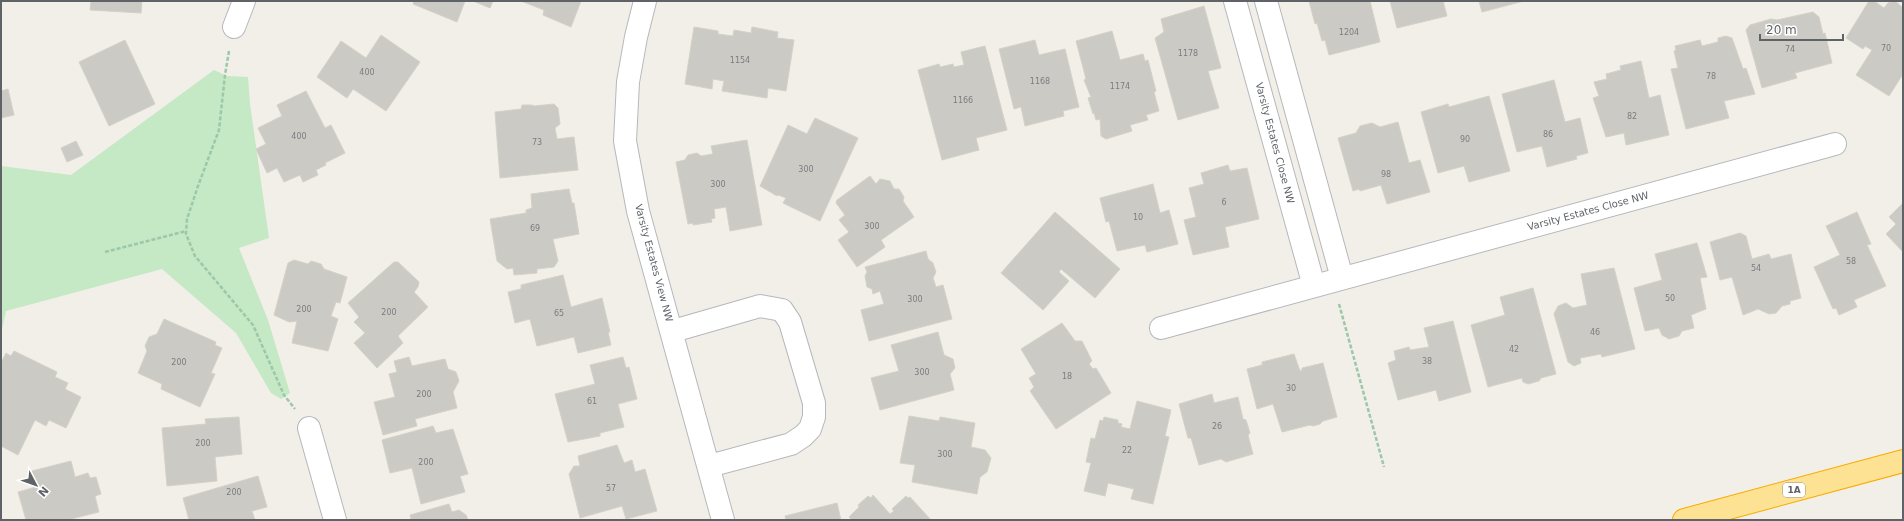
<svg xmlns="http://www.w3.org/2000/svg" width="1904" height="521" font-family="'DejaVu Sans',sans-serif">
<rect width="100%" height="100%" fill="#f1efe8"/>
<path fill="#c5e8c5" d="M214,70L227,76L248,77L250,104L269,238L239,248L268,320L290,393L281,399L271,393L236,333L162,269L6,311L1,334V166L71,175Z"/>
<path fill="#cccac5" stroke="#d6d1c6" d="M91,1H142L141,13L90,10Z
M414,1H465L457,22L413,4Z
M473,1H493L490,8Z
M521,1H581L571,27L543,15L544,10Z
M1309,1H1370L1380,42L1329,55L1325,40L1322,41L1317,23L1315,24Z
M1390,1H1443L1447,16L1397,28Z
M1479,1H1524L1482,12Z
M1869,1H1874L1884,8L1888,3L1895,1L1902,7L1903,11V74L1889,96L1856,75L1872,50L1865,46L1863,49L1846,38Z
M1204,6L1221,68L1208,71L1219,108L1178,120L1155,38L1164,32L1161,19Z
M1813,12L1819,17L1823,34L1825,33L1832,63L1795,73L1797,78L1762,88L1746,30L1750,25L1771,19L1777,20Z
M694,27L718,31V34L733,36L734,30L751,33L752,27L778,32L777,38L794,40L786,91L768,88L767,98L722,91L724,81L713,79L712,89L685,84Z
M1112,31L1120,60L1143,54L1145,61L1148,60L1156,91L1154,92L1159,111L1146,115L1148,120L1130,125L1132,131L1106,139L1101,136L1100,119L1096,120L1094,113L1093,114L1088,98L1091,97L1084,80L1086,79L1076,41Z
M381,35L420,62L386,111L353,89L347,98L317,77L341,41L366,58Z
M1726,36L1732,38L1743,69L1746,68L1755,94L1724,101L1729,118L1686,129L1671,69L1678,68L1674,51L1676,50L1675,46L1700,40L1702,46L1718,42V38Z
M125,40L155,104L109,126L79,62Z
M1035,40L1039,55L1065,49L1079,107L1063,111L1064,116L1025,126L1021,107L1014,109L999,49Z
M985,46L1007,130L976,138L979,150L942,160L918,70L939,64L940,67L953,64L954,67L964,65L961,52Z
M1641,61L1649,98L1660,95L1669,135L1626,145L1624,133L1606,137L1593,98L1599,96L1594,82L1607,79L1606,74L1621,70L1620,66Z
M1554,80L1565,122L1580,118L1588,153L1576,156L1577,159L1547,167L1542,146L1517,152L1502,94Z
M8,89L14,115L1,118V91Z
M306,91L325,128L331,125L345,153L325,163L326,165L316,170L318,175L303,182L300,175L284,182L277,168L267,173L256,149L266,144L258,128L282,116L277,105Z
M1489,96L1510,171L1469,182L1464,166L1438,173L1421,112L1448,104L1449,107Z
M554,104L558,108L560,124L555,128L557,139L574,137L578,170L500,178L495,112L521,109L522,105H532L534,106Z
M815,118L858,138L820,221L783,203L786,198L778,195L777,196L760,186L788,125L807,134Z
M1398,122L1409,163L1420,160L1430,192L1387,204L1381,185L1360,191L1359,189L1353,191L1338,138L1356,133L1360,126L1372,123L1380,127Z
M747,140L762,225L730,231L726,207L714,209L715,218L711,219L712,222L693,225V223L688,224L676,162L685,160L688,155L697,153L701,156L713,154L711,146Z
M76,141L83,155L67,162L61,148Z
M1228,165L1230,171L1247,168L1259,219L1225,227L1229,247L1193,255L1184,220L1196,217L1189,188L1204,184L1201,173Z
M870,176L876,184L880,179L890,181L894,189H899L904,197L903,201L914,217L881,240L885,247L857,267L838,240L849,232L839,220L845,215L836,203L837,200Z
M1153,184L1160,213L1169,210L1178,244L1147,252L1145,245L1117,251L1109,221L1106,222L1100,198Z
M569,189L572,203H574L579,234L553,239L558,261L554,267L537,269V273L514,275L513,268L507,269L497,261L490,219L526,213V210L532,208L531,194Z
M1903,203V252L1886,234L1896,224L1889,217Z
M1055,212L1120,269L1095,298L1061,269L1059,272L1069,281L1043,310L1001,273Z
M1857,212L1871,244L1867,245L1886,286L1854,300L1857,307L1839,315L1836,308L1833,309L1814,267L1840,255L1826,226Z
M1740,233L1746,236L1752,259L1769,254L1771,259L1791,254L1801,298L1790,301V304L1782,306L1776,313L1769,314L1758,309L1743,315L1732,277L1720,280L1710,242Z
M1697,243L1707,277L1700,278L1706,309L1691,315L1694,328L1682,331L1679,336L1669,339L1662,335L1659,328L1645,331L1634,288L1662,280L1655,254Z
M926,251L928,259L933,263L936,272L933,278L936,287L943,285L952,319L869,341L861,310L884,304L880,291L873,294L872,289L867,287L865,276L867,272L865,267Z
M294,260L308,264L311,261L321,264L324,269L347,277L340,303L336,302L331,316L338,319L328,351L292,343L297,321L289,322L274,315L288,263Z
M394,262H398L419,282L418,287L414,292L428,307L398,336L403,343L377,368L354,343L365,333L354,322L359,317L348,303Z
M1614,268L1635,349L1602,357L1601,354L1580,358L1581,363L1574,366L1568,362L1554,314L1558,306L1566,303L1573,308L1587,305L1581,274Z
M563,275L571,307L602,298L610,332H608L611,345L578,353L574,337L537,346L530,319L515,323L508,292L521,289V285Z
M1533,288L1556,374L1541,378L1539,381L1528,384L1523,382L1522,378L1488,387L1471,325L1505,315L1500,297Z
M164,319L216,342L215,345L222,348L211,373L215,374L200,407L161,389L162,384L138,373L147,351L145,346L149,337L157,334Z
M1453,321L1471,392L1439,401L1436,390L1398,400L1388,363L1396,360L1394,351L1409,347L1410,350L1429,347L1424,328Z
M1062,323L1075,341H1082L1092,361L1089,364L1093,369L1096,368L1111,393L1056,429L1030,391L1034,387L1029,378L1036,374L1021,349Z
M938,332L944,355L953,359L955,368L950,374L954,390L880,410L871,378L899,371L891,345Z
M14,351L57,372L55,377L68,383L65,389L81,397L66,428L49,420L46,426L35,420L18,455L1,446V363L6,353L11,356Z
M1294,354L1300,371L1302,370V368L1323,363L1337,417L1323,421L1320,424L1313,426L1310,425L1282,432L1273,404L1257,409L1247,369L1262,365V362Z
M409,357L412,366L445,359L448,369L456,372L459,381L453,392L457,408L415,419L417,426L383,435L374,402L395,397L389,374L397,372L394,361Z
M623,357L626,368L629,367L637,399L618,404L624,427L600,433V436L568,442L555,394L595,384L590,365Z
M1212,394L1214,403L1238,397L1243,419L1246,420L1250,433L1248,435L1253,454L1226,462L1221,459L1199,465L1191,438H1188L1179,404Z
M1137,401L1171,410L1165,436L1169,437L1153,504L1131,499L1134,489L1108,483L1105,496L1084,491L1091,463L1086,462L1091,438L1095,439L1100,420L1103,421L1104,417L1118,420V423L1122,424L1121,427L1130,429Z
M909,416L939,421L940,417L975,423L971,447L985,450L991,458L987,472L980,477L977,494L912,482L915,465L900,463Z
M239,417L242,454L215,457L217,481L167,486L162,428L206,424L205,419Z
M433,426L436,433L453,429L468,474L460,476L465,492L421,504L412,468L390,473L382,440Z
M617,445L624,463L632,460L635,472L645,469L657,511L626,519L622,506L580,518L569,474L574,466H580L578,456Z
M71,461L75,477L88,473L90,478L96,477L101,494L95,496L99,512L67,520H26L18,492L36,487L32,471Z
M258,476L267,507L252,511L255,520H189L183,498Z
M873,495L890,514L894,511L892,509L906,496L908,498L910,497L931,520H852L849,517L859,507L858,505L868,496L871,498Z
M837,503L841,520H786L785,516Z
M449,504L452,512L459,510L466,515L468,520H409L411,519L410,515Z"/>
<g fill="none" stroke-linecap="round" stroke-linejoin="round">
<defs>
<path id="street" d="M645,1L636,37L628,82L625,141L638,211L723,520
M1235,1L1314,286
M1266,1L1342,278
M234,27L244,1
M1161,328L1835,144
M673,331L760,306L782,310L790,322L814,403V417L810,429L803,436L791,444L709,466
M309,428L335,520"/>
<path id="highway" d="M1684,520L1903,461"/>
</defs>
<use href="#street" stroke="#b5b8bc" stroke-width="24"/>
<use href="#highway" stroke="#f9ab00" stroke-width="24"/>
<path stroke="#9cc7a9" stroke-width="2.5" stroke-dasharray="4 2" stroke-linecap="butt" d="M229,51L225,75L219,130L198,186L187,219L186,234L195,256L253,325L284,395L295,409
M105,252L186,231
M1339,304L1384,467"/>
<use href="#street" stroke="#fff" stroke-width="22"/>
<use href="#highway" stroke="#fde293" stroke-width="22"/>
</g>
<g text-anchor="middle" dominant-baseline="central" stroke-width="3" stroke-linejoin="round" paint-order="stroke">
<g font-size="8" fill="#7a7d7f">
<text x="1349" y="32">1204</text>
<text x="1886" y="48">70</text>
<text x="1790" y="49">74</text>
<text x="1188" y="53">1178</text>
<text x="740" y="60">1154</text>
<text x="367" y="72">400</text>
<text x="1711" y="76">78</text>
<text x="1040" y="81">1168</text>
<text x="1120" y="86">1174</text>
<text x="963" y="100">1166</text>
<text x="1632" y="116">82</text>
<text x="1548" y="134">86</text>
<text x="299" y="136">400</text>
<text x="1465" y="139">90</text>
<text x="537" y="142">73</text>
<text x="806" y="169">300</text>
<text x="1386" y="174">98</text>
<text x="718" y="184">300</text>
<text x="1224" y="202">6</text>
<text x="1138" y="217">10</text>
<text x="872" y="226">300</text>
<text x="535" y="228">69</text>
<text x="1851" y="261">58</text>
<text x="1756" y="268">54</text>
<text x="1670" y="298">50</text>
<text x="915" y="299">300</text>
<text x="304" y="309">200</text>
<text x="389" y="312">200</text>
<text x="559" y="313">65</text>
<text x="1595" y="332">46</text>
<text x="1514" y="349">42</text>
<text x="1427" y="361">38</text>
<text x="179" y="362">200</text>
<text x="922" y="372">300</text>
<text x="1067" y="376">18</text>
<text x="1291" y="388">30</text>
<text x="424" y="394">200</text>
<text x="592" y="401">61</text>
<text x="1217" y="426">26</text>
<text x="203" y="443">200</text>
<text x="1127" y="450">22</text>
<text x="945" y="454">300</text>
<text x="426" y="462">200</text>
<text x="611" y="488">57</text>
<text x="234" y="492">200</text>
</g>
<rect fill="#fff" stroke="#8f9295" stroke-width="1" x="1783" y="483" width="22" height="14" rx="3"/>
<g font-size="9" font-weight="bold" fill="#5f6368">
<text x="1794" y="490">1A</text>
</g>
<g font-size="10" fill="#5f6368" stroke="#fff">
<text transform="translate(1275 143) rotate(75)">Varsity Estates Close NW</text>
<text transform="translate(1588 211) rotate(-15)">Varsity Estates Close NW</text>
<text transform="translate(654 263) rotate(75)">Varsity Estates View NW</text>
</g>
</g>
<rect width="1904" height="521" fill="none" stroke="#5f6368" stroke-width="4"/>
<g transform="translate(36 485) rotate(131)" stroke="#ffffff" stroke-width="3" paint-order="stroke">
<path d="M0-3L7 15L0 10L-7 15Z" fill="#5f6368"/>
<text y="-6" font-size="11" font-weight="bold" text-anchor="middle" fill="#5f6368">N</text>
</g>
<path d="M1760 34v6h83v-6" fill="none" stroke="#5f6368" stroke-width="2"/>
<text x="1766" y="34" font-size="12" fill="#5f6368" stroke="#ffffff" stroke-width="3" paint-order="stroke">20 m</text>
</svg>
